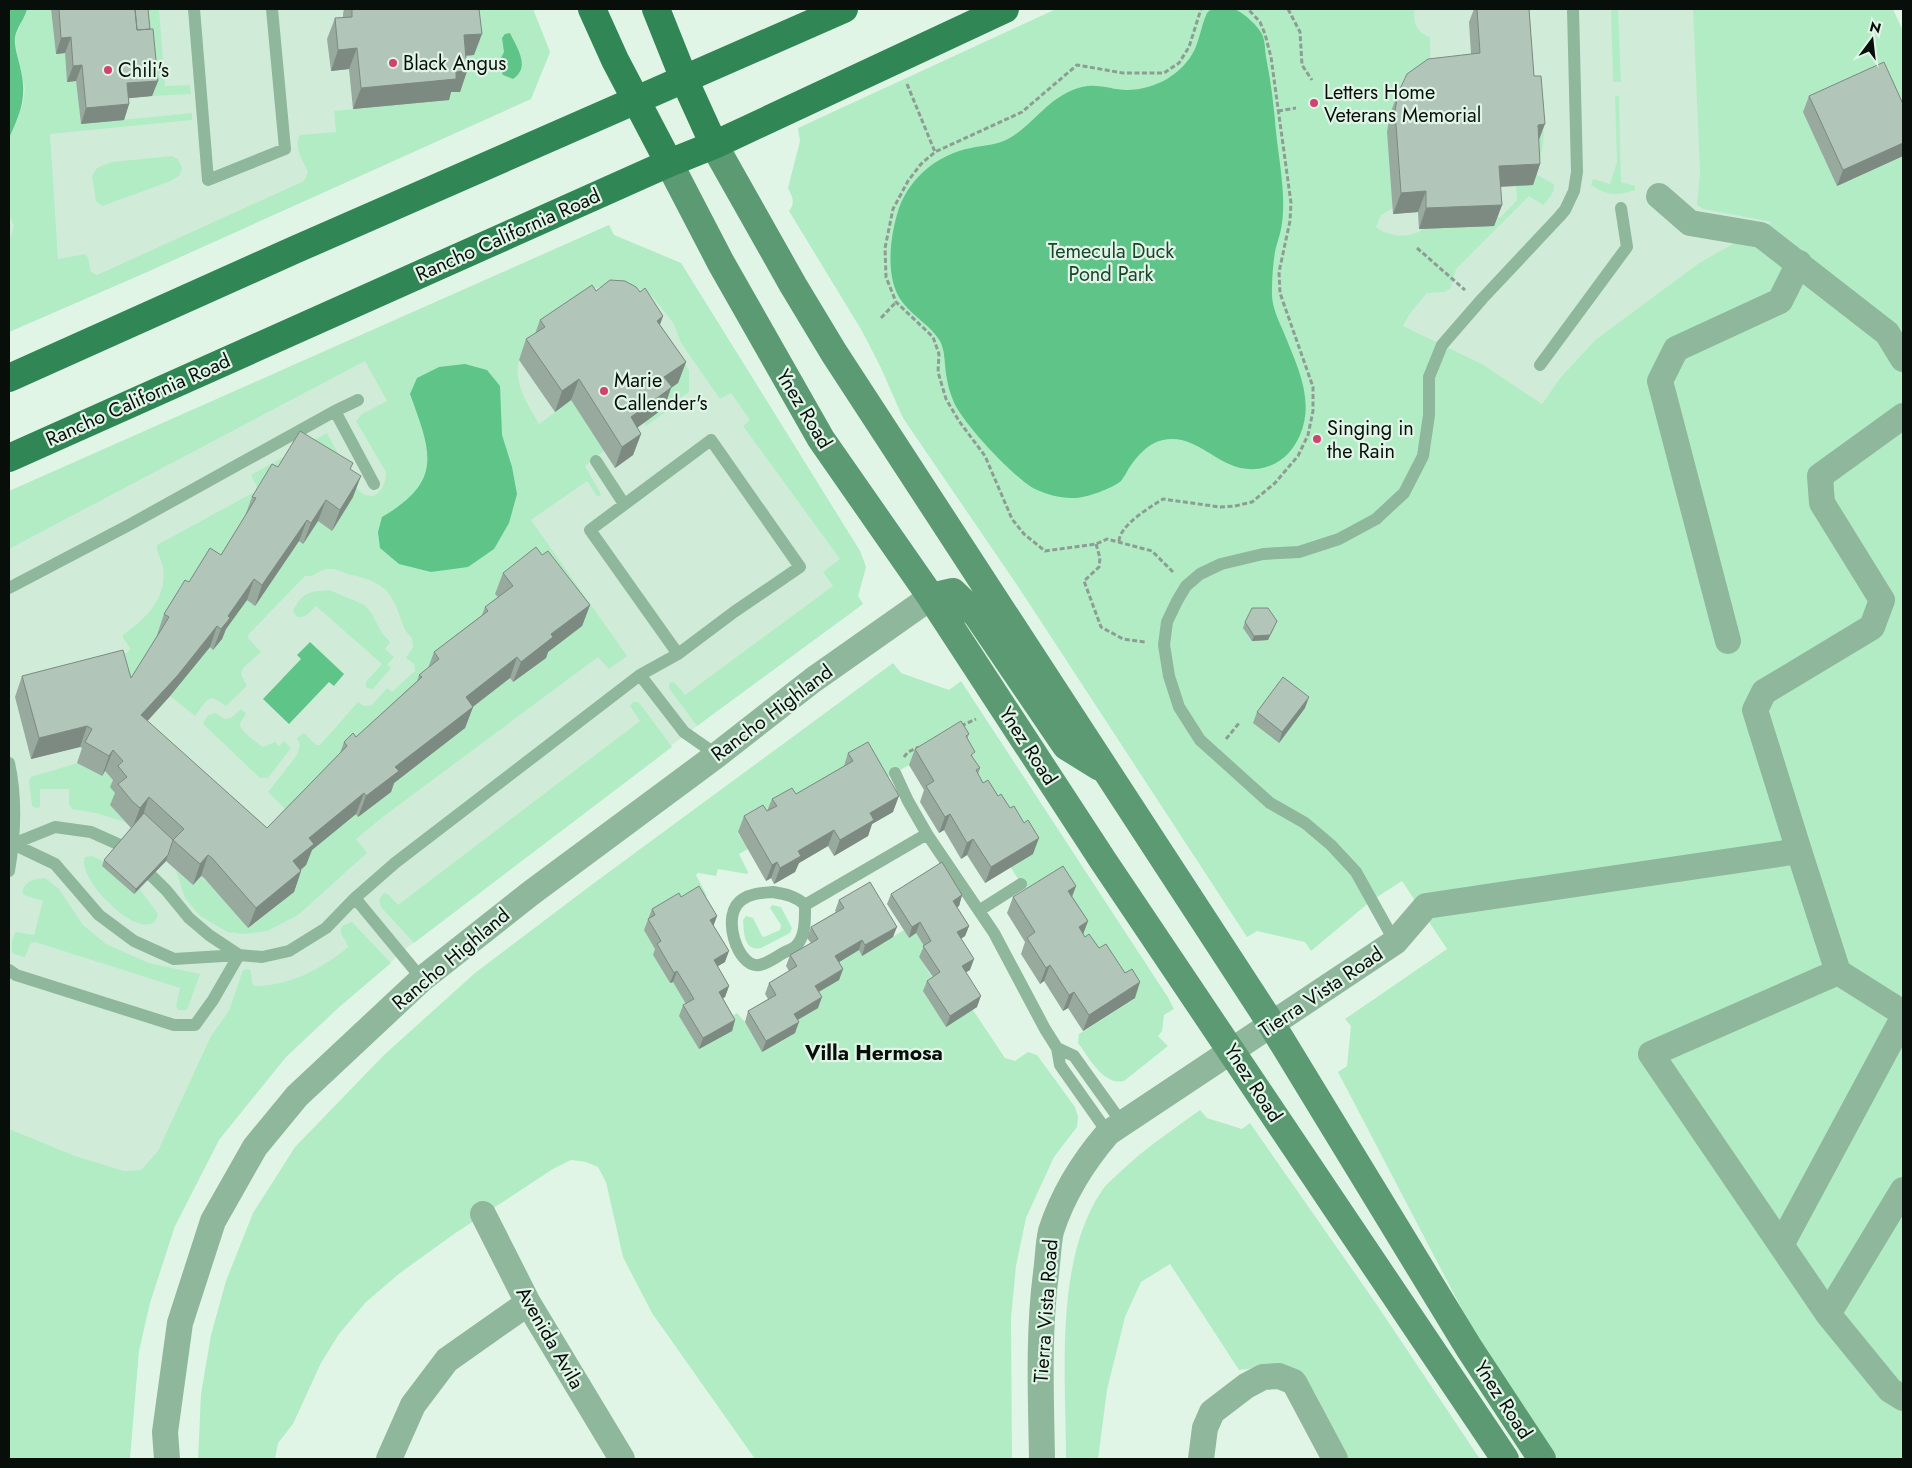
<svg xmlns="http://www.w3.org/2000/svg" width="1912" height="1468" font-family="Jost,sans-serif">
<rect width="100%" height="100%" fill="#e1f5e7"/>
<path fill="#d0ecd9" d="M9,9H533L550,52L531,99L147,272L9,332Z
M1401,9H1725L1773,222L1699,263L1595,340L1560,378L1542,404L1482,364L1402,326L1365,256Z
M609,225L614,235L681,263L860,551L866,567L858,596L863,604L697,726L408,947L338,1008L286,1057L234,1119L219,1140L175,1226L9,1176V520L284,369Z"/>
<path fill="#b2ecc5" d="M27,9H51L56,53H65L67,82L76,81L81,124L192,113V120L50,134L58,259L85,254L88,258L91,272L97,275L304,181L308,172C303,160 293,147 300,135L336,132L334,111L448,100V93L459,91L456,56L474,55L470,9H533L550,52L531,99L147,272L9,332V242L14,226L9,215V138L18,117L23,103L25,89L17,54L15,37Z
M144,9H159L165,86L190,85L191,94L152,96Z
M1056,9H1415C1412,21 1417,33 1430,37L1431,79L1387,132L1393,208L1381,215L1376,227C1389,237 1410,239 1423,229L1501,217L1517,200L1516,186L1533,185L1536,131H1544L1543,144L1537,175L1554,184C1555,193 1549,198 1543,205L1529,196L1456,269L1451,288L1445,292L1427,293L1411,312L1403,326L1482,364L1542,404L1560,378L1595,340L1699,263L1772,222L1703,209L1697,205L1700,172L1693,9H1893L1903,31V1459H1556L1478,1340L1338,1072L1347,1066L1351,1026L1345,1019L1447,949L1402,881L1371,901L1311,951L1305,942L1257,931L1247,937L1021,591L903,418L880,366L862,331L789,211C796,202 792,197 788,188L800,141L798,128Z
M1611,9H1618L1621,82H1613Z
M1615,96H1619L1621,182L1635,186V190C1616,196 1608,196 1591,185L1593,179L1610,184L1617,162Z
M172,156L178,159L182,168L180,175L171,181L102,206L96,201L92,176L97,168L111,162Z
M609,225L614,235L681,263L860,551L866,567L858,596L863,604L697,726L669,688V684L672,682L675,683L685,695L833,586L823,572L840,559L743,426L750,420L731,393L720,399L681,343L674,324L652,296L643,291L623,286L612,283L596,288L582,296L519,360C513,383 528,405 539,424L571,400L604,451L585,466L601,494L600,496H597L587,481L531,520L627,656L609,669L598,657L384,816L356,839L367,853L298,915L267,931L243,934L227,932L199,915L185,898L176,871L193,885L201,876L219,894L249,928L294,892L301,859L388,788L458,718L510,678L513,682L505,607L291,815L268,792L297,755L300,745L297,738L304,733L316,745H320L358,702L364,706L372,705L387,688L392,692L415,671L414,664L406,658L413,647L412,638C402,628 403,624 398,611C389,586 376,581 352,575C345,574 336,568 330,569C317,569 318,577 305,576L249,634L248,638L261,652L243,668L241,674L247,686L226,706L217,700L211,698L206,701L195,716L170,696L210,647L214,650L222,639L220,637L247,600L254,605L299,541L303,543L318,521L332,530L353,497L248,519L161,638L123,699L66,684L128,652L130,648L123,638V635C146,618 167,599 163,568C162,560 156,553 157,545L256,491L257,487L251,475L327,433L358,490L365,495L374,496C383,489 386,483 386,472L356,421L362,414L387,401L365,361L9,549V491Z
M674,346L689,370V392L680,398L681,401L646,426L644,422Z
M329,590L365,605L372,614L382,633L390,642L385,649L394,657L387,665L391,668L373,689L366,688V682L382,664L316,606C310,612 299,625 293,611C303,591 309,592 329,590Z
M893,663L901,673L949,690L961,681L1169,999L1174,1009L1164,1015L1162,1031L1158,1036L1168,1046L1124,1081C1103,1086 1089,1057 1078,1043L1079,1034L1134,999L1031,899L1011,868L909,765L876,784L738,833L748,849L739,854L748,872L747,874L718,869L716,876L698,873L696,875L707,896L698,901L653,955L670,983L673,982L725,1020L737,1013L745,1022L762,1051L790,1024L811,996L831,967L859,950L862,955L904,930L909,938L916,933L927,951L919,957L936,983L973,1010L1005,1058L1015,1061L1028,1052L1037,1055L1075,1107L1078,1117L1077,1127L1054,1157L1026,1218L1016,1266L1011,1318L1012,1459H755L652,1313L623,1257L606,1182L598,1167L586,1162L571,1160L553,1169L454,1234L400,1273L366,1302L339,1334L321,1363L293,1424L278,1443L275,1459H198L201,1394L211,1335L226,1281L253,1213L295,1147L384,1055L475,973L590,886Z
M633,702H638L641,705L672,747L414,943L381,907L379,899L384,893L388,894L398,905L640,721L630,706Z
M241,709L246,713C245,717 241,720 240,724C239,730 258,744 263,747L275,742L279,746L284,741L291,748L268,778H260L203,724L207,716L215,713L225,719L231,718Z
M77,763L101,776L105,771L115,782L119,798L110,805L125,822L96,813L72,809L69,804V789H40V807L36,808L32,806L29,781L31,777Z
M92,856L105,862L102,866L134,894L139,888L158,914C150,951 75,881 85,857Z
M45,878L59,889L83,925L106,944L149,963L200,974L187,1010H178L176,1006L180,988L35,942L31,943L25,957L13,954C10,948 12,937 16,932L34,935L43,901L24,895L22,891C27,880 34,879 45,878Z
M772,905L781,907L792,928L790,933L761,948C744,952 744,933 743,920L746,916L753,918L762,936L764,937L780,930L781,925L770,908Z
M352,922L391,963L338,1008L286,1057L219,1140L175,1226L150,1303L139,1351L130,1459H9V1129L75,1156L124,1171L141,1170L158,1151L211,1036L229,1011L243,970L248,969L251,971L252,983L255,986C290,986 323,968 348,947C346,938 338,936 342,926Z
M1200,1110L1207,1118L1242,1129L1250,1123L1377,1305L1480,1459H1348L1314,1392L1255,1368L1239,1370L1170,1264L1141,1282L1125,1317L1107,1390L1098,1459H1066C1066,1377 1054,1263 1101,1192C1105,1185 1113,1179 1119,1173C1144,1149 1172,1130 1200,1110Z"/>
<path fill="#5ec488" d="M9,9H27C25,18 17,27 15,37C14,48 19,60 21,71C27,98 20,114 9,138Z
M1211,9C1218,9 1228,7 1234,9C1243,12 1258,26 1262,34C1265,40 1265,50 1266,57C1271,82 1274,107 1276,132C1279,161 1286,194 1282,223C1281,233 1277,242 1275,252C1273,264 1272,278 1272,290C1271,306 1278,319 1284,333C1297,366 1315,400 1300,435C1294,449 1284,461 1269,466C1224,482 1202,431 1163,440C1148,443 1137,456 1129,468C1128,470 1122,480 1121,481C1111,489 1084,499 1071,498C1060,498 1045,494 1035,489C1014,478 961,422 953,400C950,393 948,386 947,379C944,366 946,353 940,341C931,326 914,317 903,303C884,280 890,235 899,208C911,176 939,154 971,148C984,145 997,145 1008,139C1035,124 1049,95 1082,87C1098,83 1112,90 1127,90C1155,90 1183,74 1195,49C1200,37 1202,24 1207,13Z
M510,33C517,48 531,67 513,79L503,75L498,64L504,52L502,38L505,34Z
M465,364L487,370L500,386L502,435L512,467L517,494L509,523L494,549L468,567L431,572L399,564L380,548L378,532L382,517C444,481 431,452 410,394L417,378L439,367Z
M310,642L344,674L334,686L329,682L289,724L263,699L301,659L297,655Z"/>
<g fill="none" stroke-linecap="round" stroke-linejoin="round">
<path stroke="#8e9d93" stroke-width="3" stroke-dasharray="5 2.5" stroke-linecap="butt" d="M1288,9L1300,32L1302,65L1312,80
M907,84L935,152
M1278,111L1296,108
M1417,248L1465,290
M881,318L896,302
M1119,541C1120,525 1150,507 1163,499L1220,507L1235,506L1252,502L1275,483L1298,456L1308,435L1313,411V387L1280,293L1279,272L1290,221L1291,203L1271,57L1265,34L1260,22L1248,9
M1096,544L1100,558L1099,567L1084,581L1101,627L1123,639L1145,642
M1173,572L1152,551L1107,539L1096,544L1045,551L1024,534L1012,519L985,456L959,421L946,399L938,372L939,354L933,337L896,302L886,277L885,248L893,209L908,181L921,164L935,152L1022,112L1077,65L1123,73H1164L1179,63L1189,47L1201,9
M961,726L976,719
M1226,739L1240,722
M904,757L908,752L919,747"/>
<path stroke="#8eb79c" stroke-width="12" d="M194,9L208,180L285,149L272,9
M1540,365L1627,247L1621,208
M335,411L374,484
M596,461L624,504
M9,588L129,525L335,411L358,400
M640,675L684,732L717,755
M9,763C17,799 15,836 9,871
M895,773L908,801L927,834L994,933L1045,1029L1057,1048L1060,1065L1108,1133
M13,844L55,827L91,832L120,845L166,890L189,918L209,935L239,955
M13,844L55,864L99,915L134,941L174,959L239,955
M773,892C785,894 796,896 805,905C805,918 806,936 796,946C793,949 787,951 783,953C776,957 767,964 759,965C738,969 719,913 743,899C752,893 762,893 773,892Z
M355,898L422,979
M805,905L927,834
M980,910L1021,884
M1395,942L1356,872L1331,845L1305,823L1270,803L1200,740L1179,707L1169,676L1164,645L1167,622L1177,601L1186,586L1200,574L1221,564L1263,554L1299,552L1339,539L1376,519L1404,493L1423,456L1429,415V377L1442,345L1482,299L1559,217L1565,210L1574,191L1577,172L1573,9
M9,970L16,975L174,1025H195L213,1000L239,955L262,957L289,951L326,928L355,898L395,863L640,675L678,654L734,612L800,567L711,440L590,530L678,654
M1057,1048L1074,1056L1122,1123"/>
<path stroke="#8eb79c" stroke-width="26" d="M1659,196L1690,223L1761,235L1887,333L1903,359
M1728,641L1660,381L1676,349L1780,301L1799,263
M1799,851L1755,710L1764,692L1872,627L1882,600L1822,503L1820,476L1903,416
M1838,972L1903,1013
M483,1214L528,1303L622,1459
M1781,1245L1903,1018
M1828,1314L1903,1190
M167,1459L165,1432L180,1323L213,1221L255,1147L297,1096L422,979L531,893L717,755L813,680L931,597
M389,1459L413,1405L447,1360L528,1303
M1042,1459C1041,1397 1038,1335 1046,1273C1048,1259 1048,1244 1051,1231C1063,1194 1083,1162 1108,1133L1395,942L1426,906L1799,851L1838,972L1651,1054L1828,1314L1890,1390L1903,1398
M1201,1459L1205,1428L1212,1412L1246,1386L1263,1377L1279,1376L1294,1382L1335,1459"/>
<path stroke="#5c9a73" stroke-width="28" d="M714,145L793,285L834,353L1272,1025L1469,1348L1542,1459
M669,163L721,263L821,439L931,597L1104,862L1505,1459
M931,597L953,592L977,615L1066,746L1100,767"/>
<path stroke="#318656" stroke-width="28" d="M592,9L615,60L669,163
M656,9L684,79L714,145
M9,378L292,251L844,9
M9,458L669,163L714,145L1005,9"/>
</g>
<path fill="#98a99e" d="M51,9H148L150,29L158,81L152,96L129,98V104L124,120L81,124L76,81L67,82L65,53L56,54Z
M344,9H479L474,55L466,56L467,71L460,92H451L449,100L353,109L349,69L331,71L327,39L335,18H343V14Z
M1474,9H1529L1540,164L1533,185L1500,187L1502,205L1494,226L1419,229L1418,212L1393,214L1387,132L1390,114L1398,93L1471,54L1469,22Z
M1809,96L1903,104V156L1837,186L1803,112Z
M596,291L640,292L663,316L660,325L686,362L678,383L671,388L664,408L637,428L641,434L633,455L615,468L571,400L555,412L519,360L526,339L535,334L540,320Z
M278,467L351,469L353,497L332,531L318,521L303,544L299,541L255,606L247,600L226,629L222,639L213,650L210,647L170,696L147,721L267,828L340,753L344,742L356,737L417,681L419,675L428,668L434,652L482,615L485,607L498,597L495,594L503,573L542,555L590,605L582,626L548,652L546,658L513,682L510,678L473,707L465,728L394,783L391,792L358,817L356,814L312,850L306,865L301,870V871L294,892L248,928L204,878L201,876L193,885L166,861L134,894L102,866L104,860L131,828L110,805L115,793L110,787L113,780L105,771L102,776L77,763L82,748L80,747L31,759L15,697L22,676L131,678L158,635H157L164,614L189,582L221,555L245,516L252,497Z
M1277,621L1268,640L1252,641L1243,628L1245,622Z
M1305,708L1279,743L1253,723L1257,712Z
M969,734L967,739L973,758L980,768L978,774L983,783L1033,854L985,883L967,855L961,859L944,830L939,833L920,802L924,790L909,765L915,749Z
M848,753L893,812L872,824L868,836L834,856L828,846L799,863L795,872L774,884L771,878L766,881L738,832L744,816L767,811L772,799L796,794L844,766Z
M1076,886L1072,896L1088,921L1083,934L1085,937L1099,948L1135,998L1083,1031L1068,1008L1063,1011L1044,981L1040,984L1021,954L1025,942L1007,913L1013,897Z
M891,894L962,895L959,906L957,907L969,926L965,936L961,939L970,970L966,972L977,1007L946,1027L923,991L927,981L933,977L919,957L924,946L916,933L909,938L887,904Z
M681,897L717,916L713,926L725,962L717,966L729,986L725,997L723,998L735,1020L732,1031L699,1049L679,1016L683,1005L686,1004L673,982L670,983L653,955L655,949L644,930L652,909Z
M839,900L893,937L862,956L859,950L839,962L843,969L839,980L819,992L818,1008L798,1020L795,1033L762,1052L745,1022L748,1011L768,999L765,994L769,983L789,971L786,966L790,955L811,943L807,938L811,927L836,912L835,911Z"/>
<path fill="#7c8a81" d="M482,34L474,55L456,56L464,35Z
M71,37L65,53L56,54L61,38Z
M357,48L349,69L331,71L338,50Z
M82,65L76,81L67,82L73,66Z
M467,71L460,92H451L449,100L353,109L361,88L456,72Z
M158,81L152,96L121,99L127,83Z
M129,104L124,120L81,124L86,108Z
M1545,124L1537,145L1538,125Z
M1903,143V156L1837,186L1843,170Z
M1540,164L1533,185L1491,187L1499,166Z
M1426,191L1418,212L1393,214L1401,193Z
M1502,205L1494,226L1419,229L1426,208Z
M663,316L655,337L657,321Z
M686,362L678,383L671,388L664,408L623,438L631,417L664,377Z
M579,379L571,400L555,412L562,391Z
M641,434L633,455L615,468L622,447Z
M361,476L353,497L332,531L340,510Z
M326,500L318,521L303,544L311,523Z
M307,520L299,541L255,606L262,585Z
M254,579L247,600L226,629L222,639L213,650L221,629L228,616Z
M590,605L582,626L548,652L546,658L513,682L521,662L551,634Z
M1277,621L1268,640L1252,641L1254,636Z
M217,626L210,647L170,696L134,736L141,715Z
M517,657L510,678L458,718L466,697Z
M1309,697L1305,708L1279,743L1282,732Z
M473,707L465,728L394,783L391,792L358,817L366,796L395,767Z
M87,726L80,747L31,759L39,738Z
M113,750L105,771L102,776L109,756Z
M364,793L356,814L312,850L306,865L286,882L293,861L309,838Z
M899,796L893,812L872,824L868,836L834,856L840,840L870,813Z
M149,797L142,818L132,829L140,808Z
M950,814L944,830L939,833L945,817Z
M834,830L828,846L799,863L795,872L774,884L780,868L798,851Z
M1039,838L1033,854L985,883L991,867Z
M973,839L967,855L961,859L967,843Z
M168,855L166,861L134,894L136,889Z
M208,855L201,876L193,885L200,864Z
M777,862L771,878L766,881L772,865Z
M301,871L294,892L248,928L256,908Z
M1076,886L1070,902L1068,891Z
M962,895L959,906L949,912L953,901Z
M717,916L713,927L710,920Z
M1088,921L1082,937L1079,927Z
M920,922L916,933L909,938L912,927Z
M969,926L965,936L953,943L957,932Z
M897,927L893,937L862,956L865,945Z
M862,940L859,950L831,967L835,956Z
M729,951L725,962L710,971L714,960Z
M974,959L970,970L958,977L962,966Z
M1050,965L1044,981L1040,984L1046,968Z
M843,969L839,980L811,996L815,986Z
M677,971L673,982L670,983L674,973Z
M1140,982L1135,998L1083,1031L1089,1015Z
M729,986L725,997L715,1003L719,992Z
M1074,992L1068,1008L1063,1011L1069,995Z
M981,996L977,1007L946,1027L950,1016Z
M822,997L818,1008L790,1024L794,1014Z
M735,1020L732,1031L699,1049L703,1038Z
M799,1022L795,1033L762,1052L766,1041Z"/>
<path fill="#b1c5b8" stroke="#7c8a81" d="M59,9H135L137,30L153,29L158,81L127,83L129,104L86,108L82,65L73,66L71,37L61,38Z
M135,9H148L150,29L137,30Z
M352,9H479L482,34L464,35L467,71L456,72V79L361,88L357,48L338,50L335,18L352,17Z
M1477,9H1529L1534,76H1541L1545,124L1538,125L1540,164L1499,166L1502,205L1426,208V191L1401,193L1395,111L1398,93L1407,74L1428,59L1480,53Z
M1884,62L1903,104V143L1843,170L1809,96Z
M610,280L625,281L636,287L640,292L645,288L663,316L657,321L686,362L664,377L672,387L631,417L641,434L622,447L579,379L562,391L526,339L545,327L540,320L592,285L596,291Z
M300,431L353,463L350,469L361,476L340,510L326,500L311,523L307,520L262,585L254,579L228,616L230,618L221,629L217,626L178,675L141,715L267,828L347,746L344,742L353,733L356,737L422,677L419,675L439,659L434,652L488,611L485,607L513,586L503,573L536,547L542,555L548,551L590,605L551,634L553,637L521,662L517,657L466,697L473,707L395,767L399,771L366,796L364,793L309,838L314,844L293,861L301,871L256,908L212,858L208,855L200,864L173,840L184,829L149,797L140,808L132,801L118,784L127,777L118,766L123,761L113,750L109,756L85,742L92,729L87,726L39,738L22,676L123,650L131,678L169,617L164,614L185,580L189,582L210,548L221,555L256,498L252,497L272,464L278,467Z
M1252,608H1268L1277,621L1270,635L1254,636L1245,622Z
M1283,677L1309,697L1282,732L1257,712Z
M961,721L969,734L966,736L975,752L971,755L980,768L976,770L983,783L988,780L998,796L1001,794L1010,808L1014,806L1024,823L1028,820L1039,838L991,867L973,839L967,843L950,814L945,817L926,786L934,781L915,749Z
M868,742L899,796L870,813L874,820L840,840L834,830L798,851L801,856L780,868L777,862L772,865L744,816L763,805L767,811L777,806L772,799L792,788L796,794L853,761L848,753Z
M144,813L173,840L168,855L136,889L104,860Z
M942,862L962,895L953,901L969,926L957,932L974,959L962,966L981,996L950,1016L927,981L940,972L923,946L931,941L920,922L912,927L891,894Z
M1063,866L1076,886L1068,891L1088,921L1079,927L1085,937L1089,934L1099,948L1106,944L1125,973L1132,969L1140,982L1089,1015L1074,992L1069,995L1050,965L1046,968L1027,938L1035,932L1013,897Z
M870,882L897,927L865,945L862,940L835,956L843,969L815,986L822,997L794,1014L799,1022L766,1041L748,1011L776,995L769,983L797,966L790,955L818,939L811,927L844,908L839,900Z
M699,886L717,916L710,920L729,951L714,960L729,986L719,992L735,1020L703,1038L683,1005L694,999L677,971L674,973L657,944L661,941L648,919L655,915L652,909L679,893L681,897Z"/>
<g fill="#d1436f" stroke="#e1f5e7" stroke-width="2">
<circle cx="393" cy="63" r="5"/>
<circle cx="108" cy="70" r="5"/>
<circle cx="1314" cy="103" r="5"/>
<circle cx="604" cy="391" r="5"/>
<circle cx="1317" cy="439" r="5"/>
</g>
<g text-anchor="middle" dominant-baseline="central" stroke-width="4.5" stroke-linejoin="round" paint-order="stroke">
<g font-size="20" fill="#080f0b" stroke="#e1f5e7" text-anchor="start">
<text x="403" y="63">Black Angus</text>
<text x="118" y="70">Chili's</text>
<text x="1324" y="92">Letters Home<tspan x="1324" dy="23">Veterans Memorial</tspan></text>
<text x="614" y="380">Marie<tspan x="614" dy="23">Callender's</tspan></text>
<text x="1327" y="428">Singing in<tspan x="1327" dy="23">the Rain</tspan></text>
</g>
<g font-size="20" fill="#080f0b" stroke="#e1f5e7">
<text transform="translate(508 235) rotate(-24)">Rancho California Road</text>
<text transform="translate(138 400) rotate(-24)">Rancho California Road</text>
<text transform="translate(804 409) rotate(59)">Ynez Road</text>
<text transform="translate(772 713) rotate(-37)">Rancho Highland</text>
<text transform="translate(1028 746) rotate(57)">Ynez Road</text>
<text transform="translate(451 959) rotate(-40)">Rancho Highland</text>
<text transform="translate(1321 992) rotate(-34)">Tierra Vista Road</text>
<text transform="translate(1253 1083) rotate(57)">Ynez Road</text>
<text transform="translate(1046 1311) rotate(-86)">Tierra Vista Road</text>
<text transform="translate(550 1338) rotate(60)">Avenida Avila</text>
<text transform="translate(1503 1400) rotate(57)">Ynez Road</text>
</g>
<g font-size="20" fill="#1a442c" stroke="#e1f5e7">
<text x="1111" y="251">Temecula Duck<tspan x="1111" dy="23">Pond Park</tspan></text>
</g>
<g font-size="21" font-weight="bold" fill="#080f0b" stroke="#e1f5e7">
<text x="874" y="1053">Villa Hermosa</text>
</g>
</g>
<rect width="1912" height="1468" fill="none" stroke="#080f0b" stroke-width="20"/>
<g transform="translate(1872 40) rotate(15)" stroke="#e1f5e7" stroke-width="4" paint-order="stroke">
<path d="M0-4L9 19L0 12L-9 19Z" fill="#080f0b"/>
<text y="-8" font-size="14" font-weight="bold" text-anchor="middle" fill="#080f0b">N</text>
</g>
</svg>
